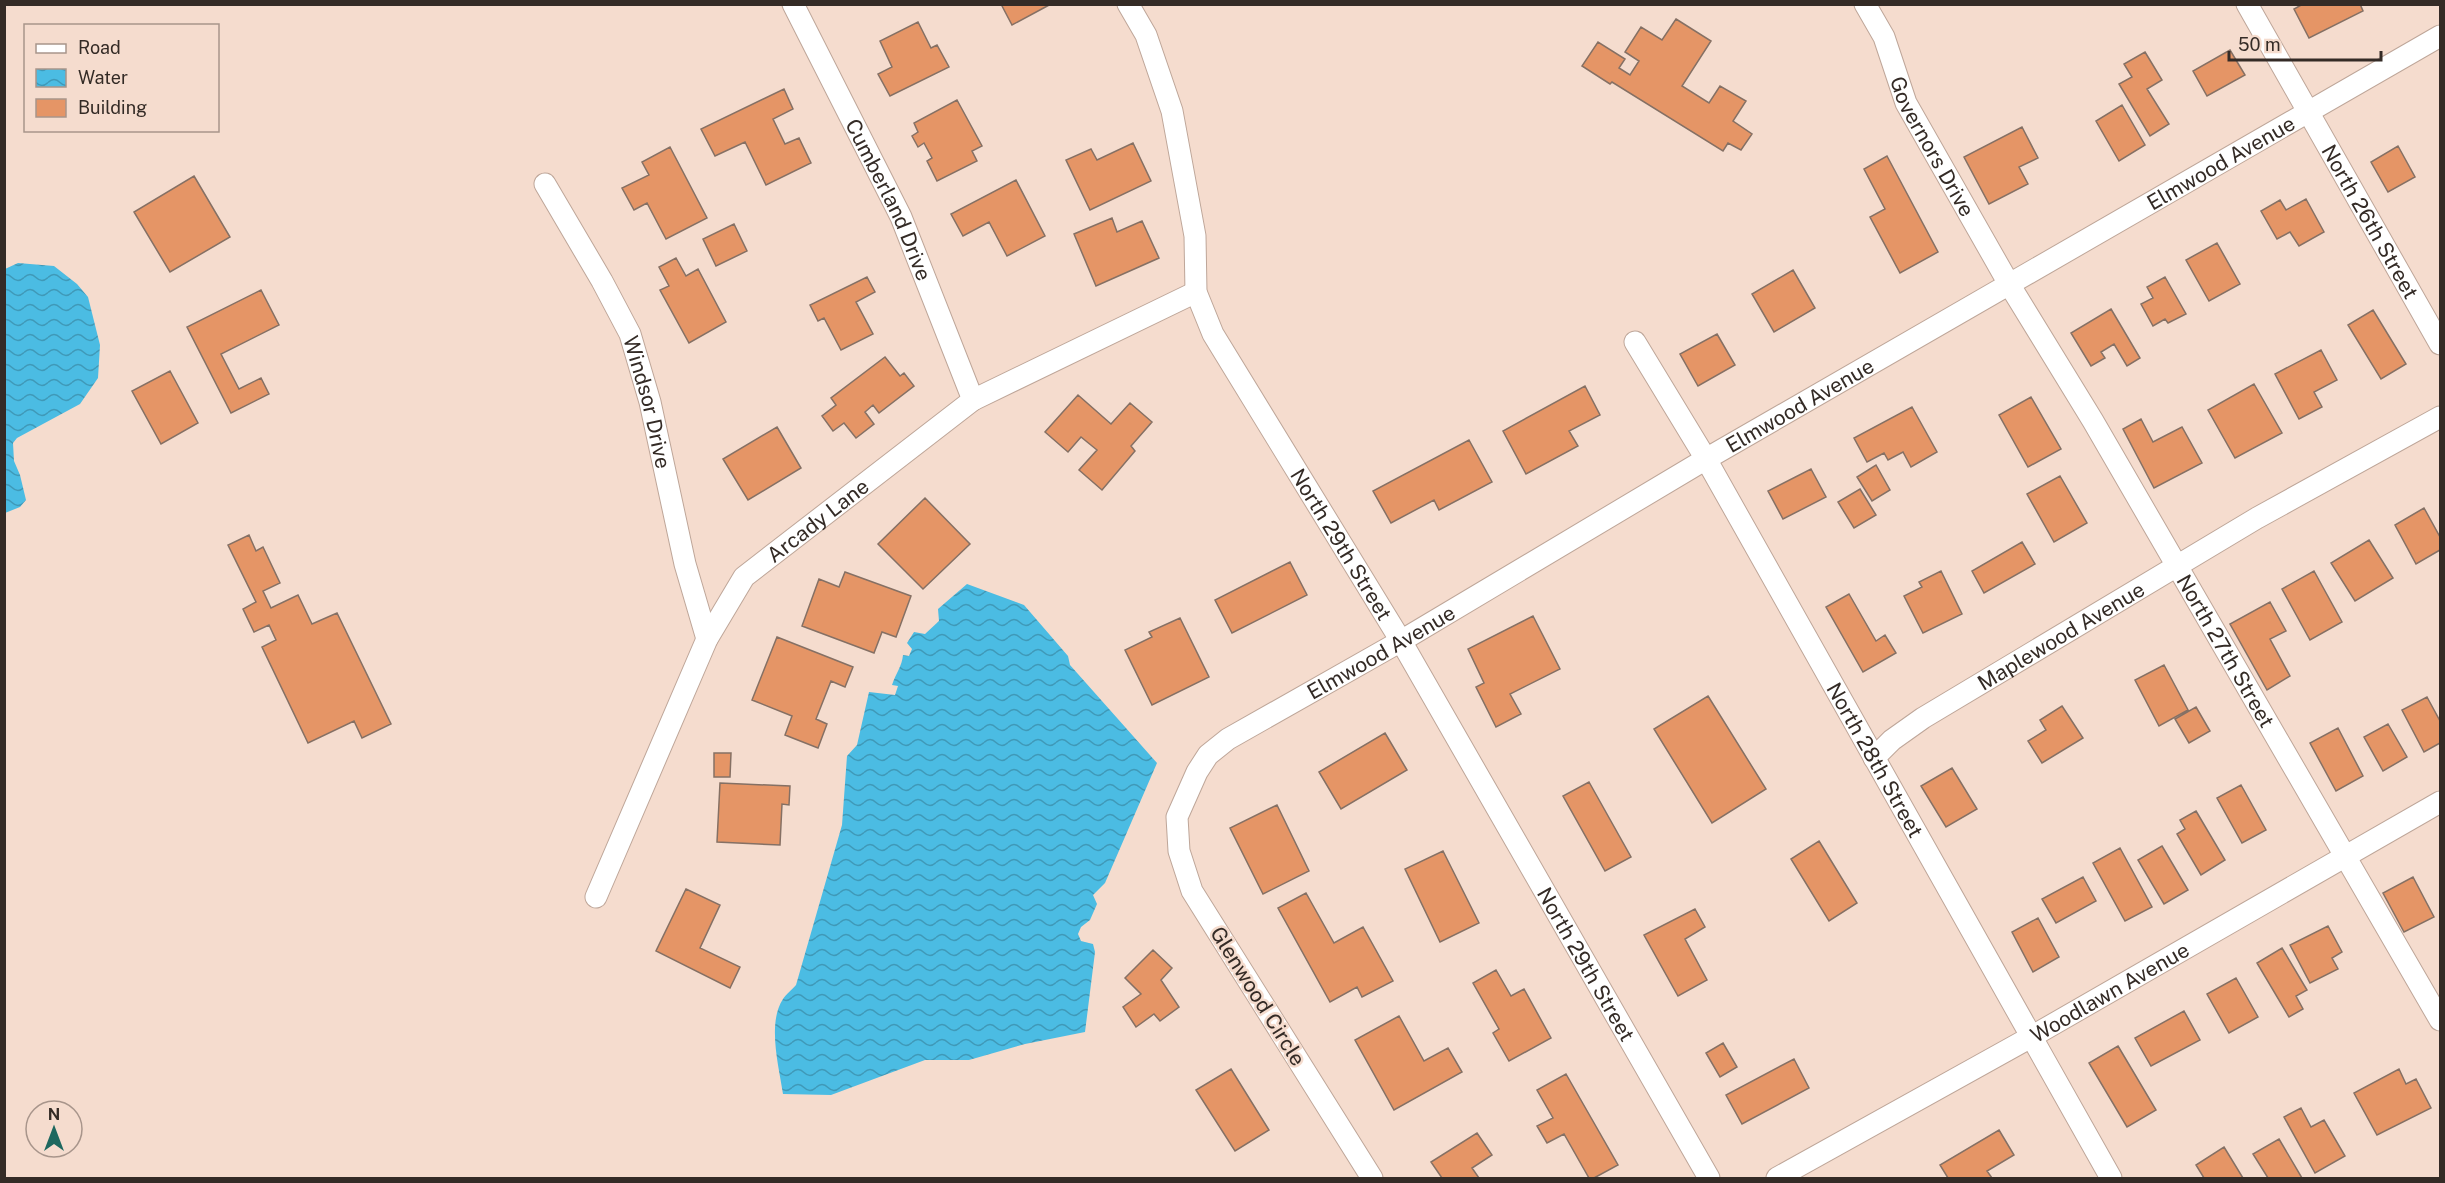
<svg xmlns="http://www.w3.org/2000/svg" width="2445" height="1183" font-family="'Public Sans',sans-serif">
<defs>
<pattern id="water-waves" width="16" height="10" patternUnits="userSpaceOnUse" patternTransform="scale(1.5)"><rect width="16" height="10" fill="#4bbce3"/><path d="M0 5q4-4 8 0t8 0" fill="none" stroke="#3f99b8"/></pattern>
</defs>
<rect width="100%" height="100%" fill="#f5dcce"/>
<path fill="url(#water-waves)" d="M18,263L54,266L77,284L88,297L100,345L98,378L80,404L17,438L13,443L14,461L20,475L26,500L20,507L5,513V269Z
M967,584L1024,605L1068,656L1070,665L1157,763L1105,883L1093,895L1097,904L1090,920L1081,927L1078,934L1081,941L1093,944L1095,952L1085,1032L1025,1044L969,1060H925L831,1095L783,1094C779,1067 767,1023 783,999C786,994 792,990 796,985L842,825L847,756L857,745L869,692L895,695L898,686L892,685C896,673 902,666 903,655L909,656L912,649L907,643L914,632L925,634L939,621L938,609Z"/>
<path fill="#e59566" stroke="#857064" stroke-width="1.5" d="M1001,4H1051L1012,25Z
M2303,4H2360L2363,11L2309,38L2294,9Z
M1676,19L1711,41L1682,86L1709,103L1720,86L1746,101L1733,121L1752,134L1741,150L1728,143L1723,151L1612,82L1610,84L1582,66L1598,42L1625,59L1619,68L1630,75L1639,61L1625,52L1641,27L1662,40Z
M918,22L931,48L937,45L949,67L890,96L878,74L892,67L880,41Z
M2230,50L2245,75L2207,96L2193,71Z
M2145,52L2162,80L2147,89L2169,124L2150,136L2119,84L2132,77L2124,64Z
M784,89L793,109L773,119L785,144L799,138L811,163L766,185L745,142L715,156L701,129Z
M957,100L982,146L972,151L977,161L937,181L927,161L932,158L924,143L918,147L912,136L918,132L914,123Z
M2122,105L2145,145L2119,161L2096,121Z
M2022,127L2038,158L2019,167L2028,184L1989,204L1964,157Z
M1133,143L1151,181L1090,210L1066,160L1091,149L1097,160Z
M2398,146L2415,177L2388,192L2371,162Z
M670,147L707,218L666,239L647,203L634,210L622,188L649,175L642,162Z
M1887,156L1938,252L1900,273L1870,217L1885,209L1864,169Z
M194,176L230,237L170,272L134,212Z
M1016,180L1045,236L1007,256L989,222L963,236L951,214Z
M2306,199L2324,232L2299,246L2290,232L2277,239L2261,211L2280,200L2286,210Z
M1112,218L1117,232L1142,221L1159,258L1096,286L1074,234Z
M734,224L747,251L716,266L703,239Z
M2217,243L2240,284L2209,301L2186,260Z
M676,258L686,276L698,269L726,322L689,343L660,290L669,286L659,267Z
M1793,270L1815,308L1774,332L1752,294Z
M867,277L875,292L856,302L873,334L841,350L824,318L818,321L810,305Z
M2165,277L2186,314L2168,323L2165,319L2153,326L2141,304L2153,298L2147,287Z
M261,290L279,325L221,354L239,389L261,378L269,394L231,413L187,327Z
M2111,309L2140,358L2127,366L2114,344L2101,352L2105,358L2091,366L2071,333Z
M2373,310L2406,364L2381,379L2348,325Z
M1717,334L1735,365L1698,386L1680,354Z
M2321,350L2337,380L2314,392L2322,407L2299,419L2275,374Z
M885,357L900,376L904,373L914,386L879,413L873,405L865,412L874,424L856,438L844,423L833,431L822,416L836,405L831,398Z
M170,371L198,423L161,444L132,391Z
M2254,384L2282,433L2235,458L2208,410Z
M1585,386L1600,415L1569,431L1578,446L1526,474L1503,431Z
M1078,395L1111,424L1130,403L1152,422L1131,446L1135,451L1102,490L1079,470L1097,450L1081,437L1068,452L1045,432Z
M2031,397L2061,449L2028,467L1999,415Z
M1912,407L1937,452L1911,467L1903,452L1888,460L1884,453L1867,462L1854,438Z
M2141,419L2153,442L2182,427L2202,463L2154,488L2123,429Z
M777,427L801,468L748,500L723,459Z
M1469,440L1492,482L1439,510L1434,500L1391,523L1373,491Z
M1876,465L1890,490L1872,501L1857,477Z
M1811,469L1826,497L1783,519L1768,491Z
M2060,476L2087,523L2054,542L2027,494Z
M1860,489L1876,515L1854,528L1838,502Z
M925,498L970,544L923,589L878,544Z
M2424,508L2440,537V550L2416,564L2395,525Z
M249,535L256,551L263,547L280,583L263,591L271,608L298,595L312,624L337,613L391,724L362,738L354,721L308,743L262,647L276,640L269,625L254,632L243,609L256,602L228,545Z
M2369,540L2393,578L2355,601L2331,563Z
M2022,542L2035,564L1984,593L1972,571Z
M1290,562L1307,595L1232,633L1215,600Z
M1941,571L1962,614L1923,633L1904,596L1922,587L1919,582Z
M2314,571L2342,622L2310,640L2282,589Z
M845,572L911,596L896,637L882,632L874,653L802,626L819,579L839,587Z
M1849,594L1876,641L1885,635L1896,653L1863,672L1826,607Z
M2270,602L2286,631L2270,639L2290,676L2267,690L2230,624Z
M1533,616L1560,669L1510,694L1521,714L1496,727L1476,687L1484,683L1468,649Z
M1180,618L1209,677L1152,705L1125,650L1152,637L1149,632Z
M777,637L853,667L845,687L831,681L816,719L827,724L818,748L785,735L792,716L752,700Z
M2164,665L2188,710L2159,726L2135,680Z
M1708,696L1766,789L1712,823L1654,729Z
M2427,697L2440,721V743L2424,752L2402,710Z
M2062,706L2083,738L2042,763L2028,741L2046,730L2040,720Z
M2196,707L2210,731L2189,743L2175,719Z
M2388,724L2407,757L2383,771L2364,737Z
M2338,728L2363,776L2336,791L2310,743Z
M1385,733L1407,770L1341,809L1319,772Z
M714,753H731L730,777H714Z
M1952,768L1977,809L1946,827L1921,786Z
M1589,782L1631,857L1605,871L1563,796Z
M720,783L790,786L789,805L782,804L780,845L717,842Z
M2241,785L2266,830L2242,843L2217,798Z
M1277,805L1309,871L1263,894L1230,828Z
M2196,811L2225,860L2201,875L2177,834L2185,829L2180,820Z
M1819,841L1857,903L1829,921L1791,859Z
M2162,846L2188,890L2164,904L2138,860Z
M2120,848L2152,907L2125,921L2093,863Z
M1443,851L1479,923L1440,942L1405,869Z
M2083,877L2096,901L2056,923L2042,899Z
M2413,877L2434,917L2404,932L2383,893Z
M686,889L720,905L700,948L740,967L730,988L656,951Z
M1306,893L1334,943L1363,927L1393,981L1362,997L1357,987L1330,1002L1278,908Z
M1695,909L1705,927L1685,939L1707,980L1678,996L1644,935Z
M2038,918L2059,957L2033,972L2012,932Z
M2328,926L2342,952L2332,958L2338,969L2310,983L2290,945Z
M2282,948L2307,990L2296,996L2303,1009L2289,1017L2257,963Z
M1153,950L1172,968L1161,980L1179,1007L1160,1021L1154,1014L1136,1027L1123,1007L1141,994L1125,978Z
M1496,970L1511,996L1524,989L1551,1038L1509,1061L1493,1033L1499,1029L1473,983Z
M2236,978L2258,1017L2229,1033L2207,994Z
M2184,1011L2200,1040L2151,1066L2135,1038Z
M1399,1016L1424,1061L1448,1048L1462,1072L1394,1110L1355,1040Z
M1723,1043L1737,1067L1720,1077L1706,1053Z
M2118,1046L2156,1110L2127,1127L2089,1063Z
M1794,1059L1809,1088L1742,1124L1726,1095Z
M1231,1069L1269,1130L1235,1151L1196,1090Z
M2399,1069L2406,1084L2416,1079L2431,1108L2377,1135L2354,1093Z
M1566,1074L1618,1165L1594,1178H1589L1564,1134L1547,1143L1537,1126L1553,1118L1537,1090Z
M2301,1108L2311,1127L2324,1120L2345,1156L2315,1173L2284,1117Z
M1999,1130L2014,1155L1987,1171L1992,1178H1948L1940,1165Z
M1477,1133L1492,1155L1472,1168L1479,1178H1442L1431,1162Z
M2279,1139L2302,1178H2268L2253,1154Z
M2224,1147L2243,1178H2204L2196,1165Z"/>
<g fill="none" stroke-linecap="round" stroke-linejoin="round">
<defs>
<g id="minor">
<path id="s1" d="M793,4L901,217L973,400"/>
<path id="s2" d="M1128,4L1146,35L1172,111L1195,236L1196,292L1213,334L1401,641L1709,1178"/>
<path id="s3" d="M1865,4L1884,37L1906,103L2009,284L2093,421L2440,1020"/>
<path id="s4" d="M2247,4L2440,344"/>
<path id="s5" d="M545,184L602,281L630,334L650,402L685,564L707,639"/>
<path id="s6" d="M1635,342L1706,459L2111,1178"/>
<path id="s7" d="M1874,758L1892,740L1923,718L2257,518L2440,417"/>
<path id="s8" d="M596,897L707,639L744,577L973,400L1196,292"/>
<path id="s9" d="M1372,1178L1192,891L1179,851L1177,817L1197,772L1208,755L1228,739L1401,641L1706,459L2440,36"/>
<path id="s10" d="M1777,1178L2031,1037L2440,802"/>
</g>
</defs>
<use href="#minor" stroke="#bea699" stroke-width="23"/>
<use href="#minor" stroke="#fff" stroke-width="21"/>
</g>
<g text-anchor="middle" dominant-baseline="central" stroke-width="5" stroke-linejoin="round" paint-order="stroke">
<g font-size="21" fill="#342b26" stroke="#f5dcce">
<text stroke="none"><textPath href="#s3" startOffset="158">Governors Drive</textPath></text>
<text stroke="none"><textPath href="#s9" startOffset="1658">Elmwood Avenue</textPath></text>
<text stroke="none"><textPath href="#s1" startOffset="218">Cumberland Drive</textPath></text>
<text stroke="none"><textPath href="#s4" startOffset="250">North 26th Street</textPath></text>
<text stroke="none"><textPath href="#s5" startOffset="243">Windsor Drive</textPath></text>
<text stroke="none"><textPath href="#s9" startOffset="1172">Elmwood Avenue</textPath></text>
<text stroke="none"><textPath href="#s8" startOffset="446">Arcady Lane</textPath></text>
<text stroke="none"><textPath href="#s2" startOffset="591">North 29th Street</textPath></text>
<text stroke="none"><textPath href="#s7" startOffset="224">Maplewood Avenue</textPath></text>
<text stroke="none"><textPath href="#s3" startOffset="742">North 27th Street</textPath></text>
<text stroke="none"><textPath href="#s9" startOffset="686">Elmwood Avenue</textPath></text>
<text stroke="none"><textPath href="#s6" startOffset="482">North 28th Street</textPath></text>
<text stroke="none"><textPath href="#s2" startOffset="1077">North 29th Street</textPath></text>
<text stroke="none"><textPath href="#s10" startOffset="381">Woodlawn Avenue</textPath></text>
<text transform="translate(1258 996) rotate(58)">Glenwood Circle</text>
</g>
</g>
<rect width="2445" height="1183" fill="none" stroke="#342b26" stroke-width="12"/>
<rect x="24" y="24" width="195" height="108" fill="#f5dcce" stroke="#a8958b" stroke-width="1.5"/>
<rect x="36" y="44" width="30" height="9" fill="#ffffff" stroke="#a8958b" stroke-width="1.5"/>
<text x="78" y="54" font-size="18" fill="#342b26">Road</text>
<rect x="36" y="69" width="30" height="18" fill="url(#water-waves)" stroke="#a8958b" stroke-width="1.5"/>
<text x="78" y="84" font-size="18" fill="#342b26">Water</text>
<rect x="36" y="99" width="30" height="18" fill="#e59566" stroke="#a8958b" stroke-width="1.5"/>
<text x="78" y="114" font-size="18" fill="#342b26">Building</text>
<g transform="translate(54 1129)"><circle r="28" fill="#f5dcce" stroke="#a8958b" stroke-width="1.5"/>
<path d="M0-4.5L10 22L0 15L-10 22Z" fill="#1e685f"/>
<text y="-9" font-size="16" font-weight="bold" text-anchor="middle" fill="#342b26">N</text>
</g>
<path d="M2229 51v9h152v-9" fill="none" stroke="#342b26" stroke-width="3"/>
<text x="2238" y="51" font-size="18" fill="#342b26" stroke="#f5dcce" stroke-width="4.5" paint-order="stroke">50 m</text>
</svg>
